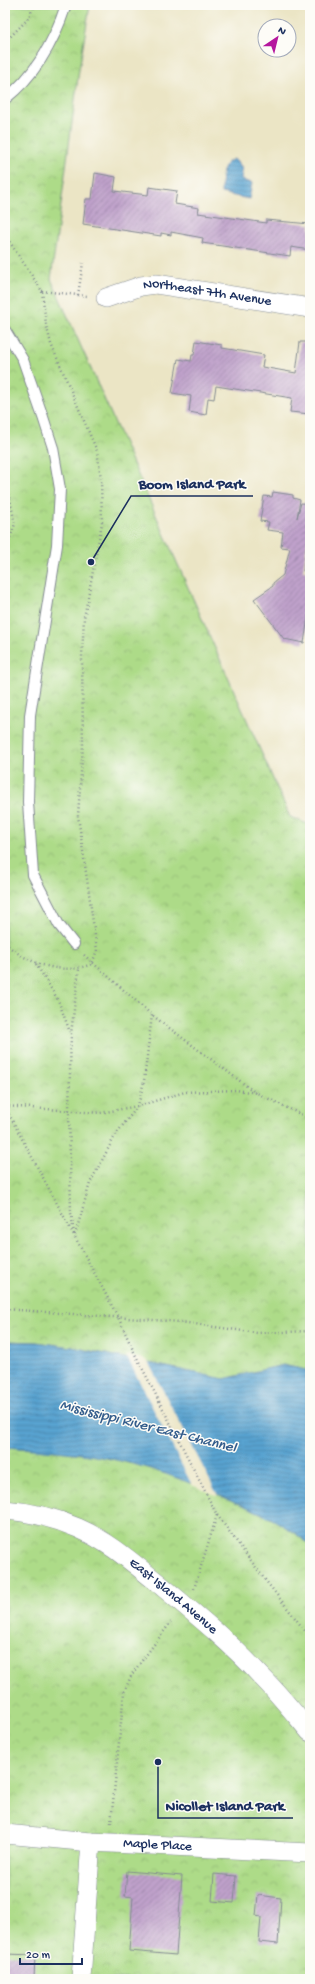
<svg xmlns="http://www.w3.org/2000/svg" width="315" height="1984" font-family="'Gochi Hand',sans-serif">
<defs>
<pattern id="park-crowns" width="20" height="18" patternUnits="userSpaceOnUse"><rect width="20" height="18" fill="#addb88"/><path d="M2 6a3 3 0 1 1 6 0M12 15a3 3 0 1 1 6 0" fill="none" stroke="#94bc78"/></pattern>
<pattern id="water-rules" width="6" height="5" patternUnits="userSpaceOnUse"><rect width="6" height="5" fill="#59a3d0"/><path d="M0 2.5h6" fill="none" stroke="#4985ac"/></pattern>
<pattern id="building-hatch" width="6" height="6" patternUnits="userSpaceOnUse"><rect width="6" height="6" fill="#bfa1ca"/><path d="M-1 1l2-2M0 6l6-6M5 7l2-2" fill="none" stroke="#9a84a7"/></pattern>
</defs>
<rect width="100%" height="100%" fill="#fdfcf7"/>
<filter id="ink" filterUnits="userSpaceOnUse"><feTurbulence type="fractalNoise" baseFrequency=".025" numOctaves="2"/><feDisplacementMap in="SourceGraphic" scale="8" xChannelSelector="R" yChannelSelector="G"/><feConvolveMatrix kernelMatrix="1 2 1 2 8 2 1 2 1" color-interpolation-filters="sRGB"/></filter>
<filter id="wash" filterUnits="userSpaceOnUse"><feTurbulence type="fractalNoise" baseFrequency=".012" numOctaves="4" result="noise"/><feDisplacementMap in="SourceGraphic" scale="16" xChannelSelector="R" yChannelSelector="G"/><feGaussianBlur stdDeviation="0.9" result="paint"/><feColorMatrix in="noise" values="0 0 0 0 0 0 0 0 0 0 0 0 0 0 0 0 0 1.4 0 .05"/><feComposite in="paint" operator="in"/></filter>
<g filter="url(#wash)">
<rect width="100%" height="100%" fill="#ebe5c5"/>
<path fill="url(#park-crowns)" stroke="#648573" d="M5,5H90L79,70L51,279L290,817L310,825V1371L283,1365L224,1379L72,1347L36,1342L5,1341Z
M5,1447C49,1449 94,1453 137,1465C168,1473 197,1485 226,1497C256,1510 285,1523 310,1545V1979H5Z"/>
<path fill="url(#water-rules)" stroke="#3a6997" d="M234,159L242,167L241,180L252,183L249,199L221,193C222,181 220,163 234,159Z
M5,1341L36,1342L72,1347L224,1379L283,1365L310,1371V1545C286,1524 258,1511 228,1499C199,1486 169,1474 137,1465C94,1453 49,1450 5,1447Z"/>
<path fill="#ebe5c5" d="M126,1355L147,1360L218,1496L192,1485Z"/>
<g id="blocks">
<path fill="url(#building-hatch)" d="M95,173L116,177L114,191L148,195L149,187L177,191L175,204L199,208L198,213L266,223V220L310,224V250L291,247L290,256L202,243L203,238L171,232V235L161,233V236L83,224L86,199H92Z
M196,341L222,345V348L264,355L262,367L296,373L300,342H310V414L290,412L292,398L216,386L214,399L208,398L206,415L189,412L191,396L172,393L178,359L191,361L192,355H194Z
M273,492L293,495V498L300,500L297,518L301,503L310,504V524L303,571L310,572V604L304,643L284,639L254,599L273,586V583L283,575L290,548L281,547L283,532L267,530L269,522L260,521L264,496L272,497Z
M127,1871L182,1876L176,1955L129,1951L133,1897L125,1896Z
M214,1874L236,1876L234,1903L212,1901Z
M258,1895L281,1898L278,1944L259,1942L261,1917L256,1916Z
M5,1954L35,1955L34,1979H5Z"/>
</g>
</g>
<g filter="url(#ink)">
<use href="#blocks" fill-opacity="0" stroke="#838a92" stroke-width="1"/>
<g fill="none" stroke-linecap="round" stroke-linejoin="round">
<defs>
<path id="service" d="M5,99C36,75 54,42 66,5
M5,330L23,360L43,417L53,448L60,489L57,545L30,715L28,802L33,875L59,925L74,944"/>
<g id="minor">
<path id="s1" d="M106,298L141,286L156,284L310,308"/>
<path id="s2" d="M5,1510C30,1512 55,1518 78,1528C108,1541 133,1563 158,1583C194,1613 231,1643 262,1677C279,1694 294,1713 310,1732"/>
<path id="s3" d="M5,1834L91,1842L310,1853"/>
<path d="M81,1979L91,1842"/>
</g>
</defs>
<use href="#service" stroke="#838a92" stroke-width="12"/>
<use href="#minor" stroke="#838a92" stroke-width="20"/>
<path stroke="#838a92" stroke-width="2.5" stroke-dasharray="1 3" stroke-linecap="butt" d="M5,42L27,20L35,5
M5,235L42,291L46,324L51,344L97,451L101,478L102,523L84,618L82,656L83,745L78,816L97,950L92,964C63,976 27,964 5,943
M42,291L87,296
M78,295L83,263
M5,487L10,499L15,524L5,552
M84,955L152,1015L256,1093
M36,964L58,1000L70,1032
M5,1106L100,1113L138,1106L185,1092L236,1090L257,1093L310,1119
M5,1107L118,1317L133,1350L217,1515L266,1581L310,1637
M74,1234L71,1213L69,1110L71,1034L79,969
M75,1235L90,1183L116,1134L138,1106L144,1081L152,1015
M5,1309L181,1322L257,1333L310,1331
M194,1589L217,1515
M111,1823L124,1692L132,1674L171,1622"/>
<use href="#service" stroke="#fff" stroke-width="10"/>
<use href="#minor" stroke="#fff" stroke-width="19"/>
</g>
</g>
<g text-anchor="middle" dominant-baseline="central" stroke-width="3" stroke-linejoin="round" paint-order="stroke">
<g font-size="14" fill="#1b2f5e" stroke="#fdfcf7">
<text stroke="none"><textPath href="#s1" startOffset="104">Northeast 7th Avenue</textPath></text>
<text stroke="none"><textPath href="#s2" startOffset="193">East Island Avenue</textPath></text>
<text stroke="none"><textPath href="#s3" startOffset="153">Maple Place</textPath></text>
</g>
<g font-size="15" font-style="italic" fill="#345d8c" stroke="#fdfcf7">
<text transform="translate(148 1427) rotate(14)">Mississippi River East Channel</text>
</g>
</g>
<path fill="none" stroke="#1b2f5e" stroke-width="1.5" d="M91 562L131 496H253M158 1762L158 1818H293"/>
<g fill="#1b2f5e" stroke="#fdfcf7" stroke-width="1.5">
<circle cx="91" cy="562" r="4"/>
<circle cx="158" cy="1762" r="4"/>
</g>
<g font-size="15" text-anchor="middle" font-weight="bold" fill="#1b2f5e" stroke="#fdfcf7" stroke-width="3" stroke-linejoin="round" paint-order="stroke">
<text x="192" y="488">Boom Island Park</text>
<text x="225" y="1810">Nicollet Island Park</text>
</g>
<rect width="315" height="1984" fill="none" stroke="#fdfcf7" stroke-width="20"/>
<g transform="translate(277 38) rotate(35)"><circle r="19" fill="#fdfcf7" stroke="#a3aaba"/>
<path d="M0-3L7 15L0 10L-7 15Z" fill="#b5179e"/>
<text y="-6" font-size="11" font-weight="bold" text-anchor="middle" fill="#1b2f5e">N</text>
</g>
<path d="M20 1958v6h62v-6" fill="none" stroke="#1b2f5e" stroke-width="2"/>
<text x="26" y="1958" font-size="12" fill="#1b2f5e" stroke="#fdfcf7" stroke-width="3" paint-order="stroke">20 m</text>
</svg>
